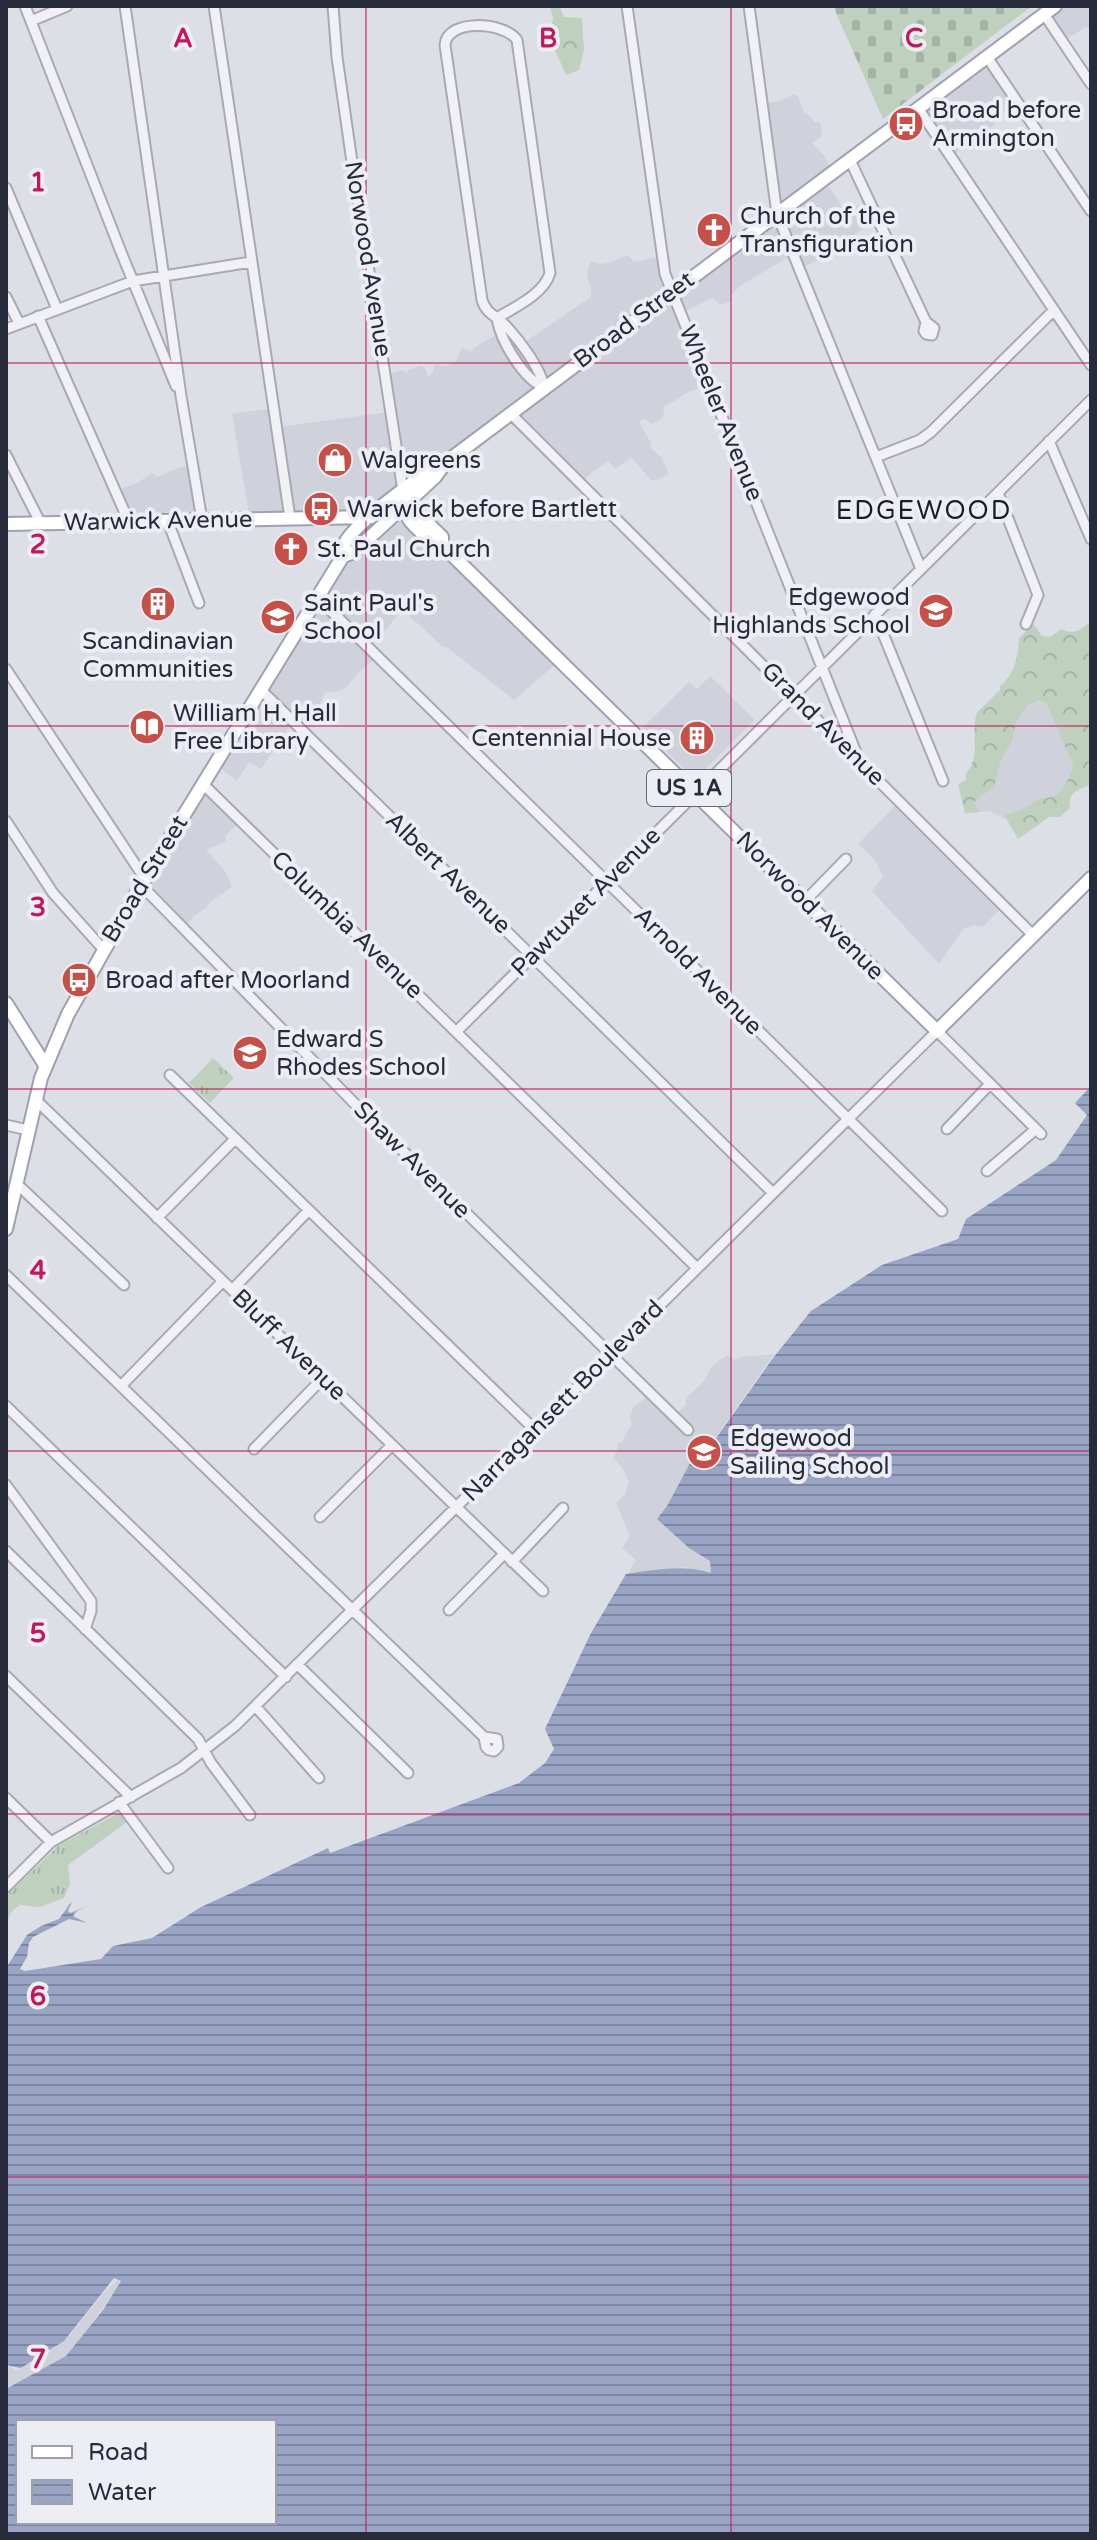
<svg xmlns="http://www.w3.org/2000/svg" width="1097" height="2540" font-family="'Varela Round',sans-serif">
<defs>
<pattern id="forest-crowns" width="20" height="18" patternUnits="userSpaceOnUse" patternTransform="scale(2)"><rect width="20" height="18" fill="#bfd0bf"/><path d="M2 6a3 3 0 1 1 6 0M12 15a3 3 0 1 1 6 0" fill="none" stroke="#a4b3a5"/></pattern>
<pattern id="cemetery-stones" width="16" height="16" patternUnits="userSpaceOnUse" patternTransform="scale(2)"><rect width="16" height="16" fill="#bfd0bf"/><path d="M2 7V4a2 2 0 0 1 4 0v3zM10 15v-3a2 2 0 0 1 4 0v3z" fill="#a4b3a5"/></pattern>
<pattern id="park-tufts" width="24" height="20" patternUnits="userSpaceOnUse" patternTransform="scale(2)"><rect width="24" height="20" fill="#bfd0bf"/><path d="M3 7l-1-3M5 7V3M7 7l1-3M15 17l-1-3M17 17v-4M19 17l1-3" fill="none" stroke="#a4b3a5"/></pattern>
<pattern id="water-rules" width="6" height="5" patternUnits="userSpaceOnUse" patternTransform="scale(2)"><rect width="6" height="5" fill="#9aa5c5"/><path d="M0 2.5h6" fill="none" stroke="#7e87a1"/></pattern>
</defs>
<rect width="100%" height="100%" fill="#dddfe6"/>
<path fill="#cfd1db" d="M1055,6H1091V30L1086,27L1062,42L1044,14Z
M987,57L1015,103L996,116L994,126L990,127L986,137L974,144L970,142L949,157L918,108Z
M793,94L798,96L804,113L809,115L815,123L819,122L822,129L821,137L812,143L824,156L833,172L825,180L844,210L869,202L877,220L855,234V241L845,251L830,259L826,256L799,269L792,255L741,285L731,295V301L721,305L712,298L681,313L708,385L690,391L664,407L663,418L651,424L645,418L639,422L651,444L650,447L661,457L669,474L657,480H651L631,457L616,469L608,461L591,473L580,485L509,416L403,498L557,663L514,700L448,648L442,646L402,609L381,636L368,647L375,658L356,675L346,688L335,692H325L317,711L300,727L292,722L261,769L249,762L237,781L215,764L354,550L345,520H250L232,414L274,408L278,427L389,412L384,375L403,370L407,374L408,370L422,365L426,370L428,377L433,372L434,364L446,366L456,361L462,347L471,352L474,348L499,333V322L522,344L591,297V286L587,277L590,261L600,264L612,262L627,255L634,262L665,256L671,288L777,215L764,103L781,101Z
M192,465L202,521L133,523L117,490L137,483L152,473L157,477L178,468Z
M710,676L755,720L695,779L642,728L689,682L697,689Z
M1039,700L1046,703L1073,765L1068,782L1053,797L1047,800L1040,798L1023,809L1004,815L1005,819L989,811L980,812L974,802L994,787L1001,760L1012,742L1016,723L1027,706Z
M203,784L238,823L225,836L226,841L206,850L225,871L232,887L209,903L206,908L194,916L184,927L145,887Z
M897,804L1002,907L983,927L973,925L963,929L939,964L872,891L883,877L875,860L858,844Z
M774,1354L712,1443L687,1472L712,1560L721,1576L691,1572L687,1567L656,1571L612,1601L636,1560L622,1548L630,1536L616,1503L625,1494L629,1482L622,1467L613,1457L618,1448L617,1444L622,1441L632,1424L630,1418L633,1408L648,1396L672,1418L686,1405V1398L704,1381L712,1366L727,1355L734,1360L740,1357Z
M118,2280L120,2284L68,2355L59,2363L6,2391V2362L16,2371L48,2353L70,2335L106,2290Z"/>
<path fill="url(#forest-crowns)" d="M550,6H559L564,17L582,18L584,50L579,70L566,75L554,48V37L551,30L553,18Z
M1030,619L1042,636L1050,637L1062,629C1072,636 1083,629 1091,621V784C1078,791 1068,791 1070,808L1060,817H1049L1018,839L1004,815L1023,809L1040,798C1058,802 1070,780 1073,765L1046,703L1039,700L1027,706L1016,723L1012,742L1001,760L994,787L974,802L980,812L965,813L958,784L966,780V773C982,757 970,732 977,712C986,705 992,697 1000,690V686C1015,674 1018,657 1019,639L1026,631Z"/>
<path fill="url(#cemetery-stones)" d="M833,6H1032L883,119Z"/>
<path fill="url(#park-tufts)" d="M213,1058L234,1078L210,1103L189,1083Z
M124,1810L131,1819L68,1865L70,1884L64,1898L40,1907L20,1905L13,1910L9,1916L6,1936V1896L58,1846Z"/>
<path fill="url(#water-rules)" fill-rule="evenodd" d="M1091,1086V2534H6V2389L66,2356L103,2310L121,2281L114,2278L64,2341L21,2368L10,2366L6,2363V1968L27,1935L41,1926L59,1919L72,1901L68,1911L70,1913L88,1906L77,1911L73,1916L87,1923L69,1919L33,1937L29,1943L27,1957L20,1969L25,1971L101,1959L113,1946L152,1938L201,1907L328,1848L330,1853L519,1783L545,1763L554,1749L545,1729L591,1633L626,1574C655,1570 683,1564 711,1573L710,1561L689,1548L657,1519L667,1506L695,1454L712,1444L773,1358L811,1311L882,1265L958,1239L966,1219L1056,1160L1087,1115L1075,1103ZM274,2422V2522H18V2422Z"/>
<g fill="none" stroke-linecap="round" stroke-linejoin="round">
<defs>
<path id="minor" d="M25,6L121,252L176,386
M125,6L181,396L202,520
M214,6L290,518
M333,6L337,57L352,162L403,491
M627,6L665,274L859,760
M749,6L777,214L921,569
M1044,14L1091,84
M31,21L67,6
M987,57L1091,211
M918,108L1091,365
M850,160L926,322L924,331L926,334L932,335L934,328L926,322
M6,188L57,309
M6,297L19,323
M38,316L129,522
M497,318C515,307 544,294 550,273L517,40C505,22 447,18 445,45L482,300C486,314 497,316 507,327C520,341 541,369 544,387
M497,318C500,340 524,380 544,387
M6,329L133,281L251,262
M510,413L1033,935
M1049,441L1091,539
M6,455L41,524
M876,457L920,440L931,432L1054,310
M998,493L1038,595L1026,624
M168,522L199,603
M317,597L942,1211
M875,614L943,781
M6,669L145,879
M260,689L773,1193
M203,784L697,1268
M6,821L53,893L103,949
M141,885L358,1107L688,1430
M805,901L846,859
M456,1032L1091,400
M170,1075L534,1429
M35,1099L543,1591
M6,1125L28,1130
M947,1129L990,1084
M987,1171L1036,1129
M16,1183L124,1285
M157,1218L235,1139
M6,1275L484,1737L486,1747L489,1750L494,1751L498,1747L497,1739L484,1737
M232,1290L309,1210
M121,1386L223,1281
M6,1406L286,1677
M254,1449L323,1378
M6,1485L91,1601V1611L85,1629
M320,1517L392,1445
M6,1551L198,1739L211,1763L250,1815
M512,1562L563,1508
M449,1610L504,1554
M298,1665L408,1773
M6,1676L131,1797
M256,1707L319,1778
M6,1798L51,1842
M119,1802L168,1868
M6,1887L51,1842L181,1768L235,1726L937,1031L1041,1134"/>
<path id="major" d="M403,491C404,501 404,511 409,519C414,527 434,544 442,545L937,1031L1091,878
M407,510L415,511L442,537V545
M6,524L371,517
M343,556L354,552L435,477L443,466
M6,1003L45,1065
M6,1229L41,1078L68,1014L141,885L343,556C343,550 342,549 345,543C355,523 424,472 445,463L1055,6"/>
</defs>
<use href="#minor" stroke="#a7a9b3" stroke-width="13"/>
<use href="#major" stroke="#9da1b1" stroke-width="16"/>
<use href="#minor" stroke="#f0f0f5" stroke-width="9"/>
<use href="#major" stroke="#fff" stroke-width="12"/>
</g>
<path fill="none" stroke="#c2185b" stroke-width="2" stroke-opacity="0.55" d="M366,6V2534M731,6V2534M6,363H1091M6,726H1091M6,1089H1091M6,1451H1091M6,1814H1091M6,2177H1091"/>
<defs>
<symbol id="bus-disc" viewBox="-11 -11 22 22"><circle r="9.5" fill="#c65048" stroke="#eceef4"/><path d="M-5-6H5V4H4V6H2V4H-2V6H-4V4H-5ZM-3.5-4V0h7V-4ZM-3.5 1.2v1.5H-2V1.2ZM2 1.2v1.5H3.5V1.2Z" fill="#fff"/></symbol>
<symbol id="church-disc" viewBox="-11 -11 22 22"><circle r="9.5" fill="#c65048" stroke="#eceef4"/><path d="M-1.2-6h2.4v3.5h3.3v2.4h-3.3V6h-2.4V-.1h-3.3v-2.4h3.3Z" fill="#fff"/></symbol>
<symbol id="shop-disc" viewBox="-11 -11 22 22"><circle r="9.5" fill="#c65048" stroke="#eceef4"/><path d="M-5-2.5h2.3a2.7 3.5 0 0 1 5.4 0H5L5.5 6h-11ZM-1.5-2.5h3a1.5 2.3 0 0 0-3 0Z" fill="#fff"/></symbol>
<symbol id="building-disc" viewBox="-11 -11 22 22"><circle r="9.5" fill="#c65048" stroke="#eceef4"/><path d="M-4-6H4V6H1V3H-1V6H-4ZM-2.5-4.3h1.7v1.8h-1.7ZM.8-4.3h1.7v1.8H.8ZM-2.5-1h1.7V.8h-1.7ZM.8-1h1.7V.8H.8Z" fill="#fff"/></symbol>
<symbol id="school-disc" viewBox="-11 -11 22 22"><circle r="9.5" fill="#c65048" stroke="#eceef4"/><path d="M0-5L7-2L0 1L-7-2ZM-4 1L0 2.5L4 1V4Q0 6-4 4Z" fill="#fff"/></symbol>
<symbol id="library-disc" viewBox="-11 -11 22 22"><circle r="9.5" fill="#c65048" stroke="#eceef4"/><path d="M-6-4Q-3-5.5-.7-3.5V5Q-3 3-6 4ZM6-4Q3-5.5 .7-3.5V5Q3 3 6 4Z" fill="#fff"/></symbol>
</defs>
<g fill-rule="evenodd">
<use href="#bus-disc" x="886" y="104" width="40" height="40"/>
<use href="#church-disc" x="694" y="210" width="40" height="40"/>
<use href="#shop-disc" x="315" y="440" width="40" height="40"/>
<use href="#bus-disc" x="301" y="489" width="40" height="40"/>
<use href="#church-disc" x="271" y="529" width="40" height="40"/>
<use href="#building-disc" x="138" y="584" width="40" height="40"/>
<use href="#school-disc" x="916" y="591" width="40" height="40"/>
<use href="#school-disc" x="258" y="597" width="40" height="40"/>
<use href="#library-disc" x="127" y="707" width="40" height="40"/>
<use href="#building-disc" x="677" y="718" width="40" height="40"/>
<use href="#bus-disc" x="59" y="960" width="40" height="40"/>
<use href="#school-disc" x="230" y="1033" width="40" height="40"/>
<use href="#school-disc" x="684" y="1432" width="40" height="40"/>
</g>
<g text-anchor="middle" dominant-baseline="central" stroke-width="8" stroke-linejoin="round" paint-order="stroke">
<rect fill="#eceef4" stroke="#636673" stroke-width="2" x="647" y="770" width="84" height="36" rx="6"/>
<g font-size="22" font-weight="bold" fill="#282b3c">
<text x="689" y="788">US 1A</text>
</g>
<g font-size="24" fill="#282b3c" stroke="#eceef4" text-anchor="start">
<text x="932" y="110">Broad before<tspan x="932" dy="28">Armington</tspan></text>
<text x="740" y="216">Church of the<tspan x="740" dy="28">Transfiguration</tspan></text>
<text x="361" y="460">Walgreens</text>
<text x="347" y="509">Warwick before Bartlett</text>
<text x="317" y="549">St. Paul Church</text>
<text x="910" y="597" text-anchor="end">Edgewood<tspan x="910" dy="28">Highlands School</tspan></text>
<text x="304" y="603">Saint Paul's<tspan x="304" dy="28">School</tspan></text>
<text x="158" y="641" text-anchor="middle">Scandinavian<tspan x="158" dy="28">Communities</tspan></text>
<text x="173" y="713">William H. Hall<tspan x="173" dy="28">Free Library</tspan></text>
<text x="671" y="738" text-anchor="end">Centennial House</text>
<text x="105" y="980">Broad after Moorland</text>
<text x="276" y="1039">Edward S<tspan x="276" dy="28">Rhodes School</tspan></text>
<text x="730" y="1438">Edgewood<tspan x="730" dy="28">Sailing School</tspan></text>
</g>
<g font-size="24" fill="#282b3c" stroke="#eceef4">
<text transform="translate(368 259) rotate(81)">Norwood Avenue</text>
<text transform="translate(634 320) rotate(-37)">Broad Street</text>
<text transform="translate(721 413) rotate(68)">Wheeler Avenue</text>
<text transform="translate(158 521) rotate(-1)">Warwick Avenue</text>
<text transform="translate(823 724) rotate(45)">Grand Avenue</text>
<text transform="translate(448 873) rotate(44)">Albert Avenue</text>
<text transform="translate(145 879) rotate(-59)">Broad Street</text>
<text transform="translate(586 902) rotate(-45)">Pawtuxet Avenue</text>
<text transform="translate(810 906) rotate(45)">Norwood Avenue</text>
<text transform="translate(347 925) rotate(44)">Columbia Avenue</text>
<text transform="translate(698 971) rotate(45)">Arnold Avenue</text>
<text transform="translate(412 1160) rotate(45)">Shaw Avenue</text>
<text transform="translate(289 1345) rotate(44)">Bluff Avenue</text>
<text transform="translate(563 1401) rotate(-45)">Narragansett Boulevard</text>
</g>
<g font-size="26" letter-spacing="2" fill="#1a1c2c" stroke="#eceef4">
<text x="924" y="510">EDGEWOOD</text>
</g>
</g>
<g font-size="26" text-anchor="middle" font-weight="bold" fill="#c2185b" stroke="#eceef4" stroke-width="8" stroke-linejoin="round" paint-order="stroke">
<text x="183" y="47">A</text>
<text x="548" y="47">B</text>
<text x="914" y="47">C</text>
<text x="38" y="191">1</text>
<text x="38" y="553">2</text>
<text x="38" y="916">3</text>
<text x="38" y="1279">4</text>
<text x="38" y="1642">5</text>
<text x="38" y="2005">6</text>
<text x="38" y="2368">7</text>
</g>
<rect width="1097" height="2540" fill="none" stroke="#282b3c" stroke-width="16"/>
<rect x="16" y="2420" width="260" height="104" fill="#eceef4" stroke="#9ea0aa" stroke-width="2"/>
<rect x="32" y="2446" width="40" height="12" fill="#ffffff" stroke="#9ea0aa" stroke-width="2"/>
<text x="88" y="2460" font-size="24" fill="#282b3c">Road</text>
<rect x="32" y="2480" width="40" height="24" fill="url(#water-rules)" stroke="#9ea0aa" stroke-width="2"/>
<text x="88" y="2500" font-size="24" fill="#282b3c">Water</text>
</svg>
